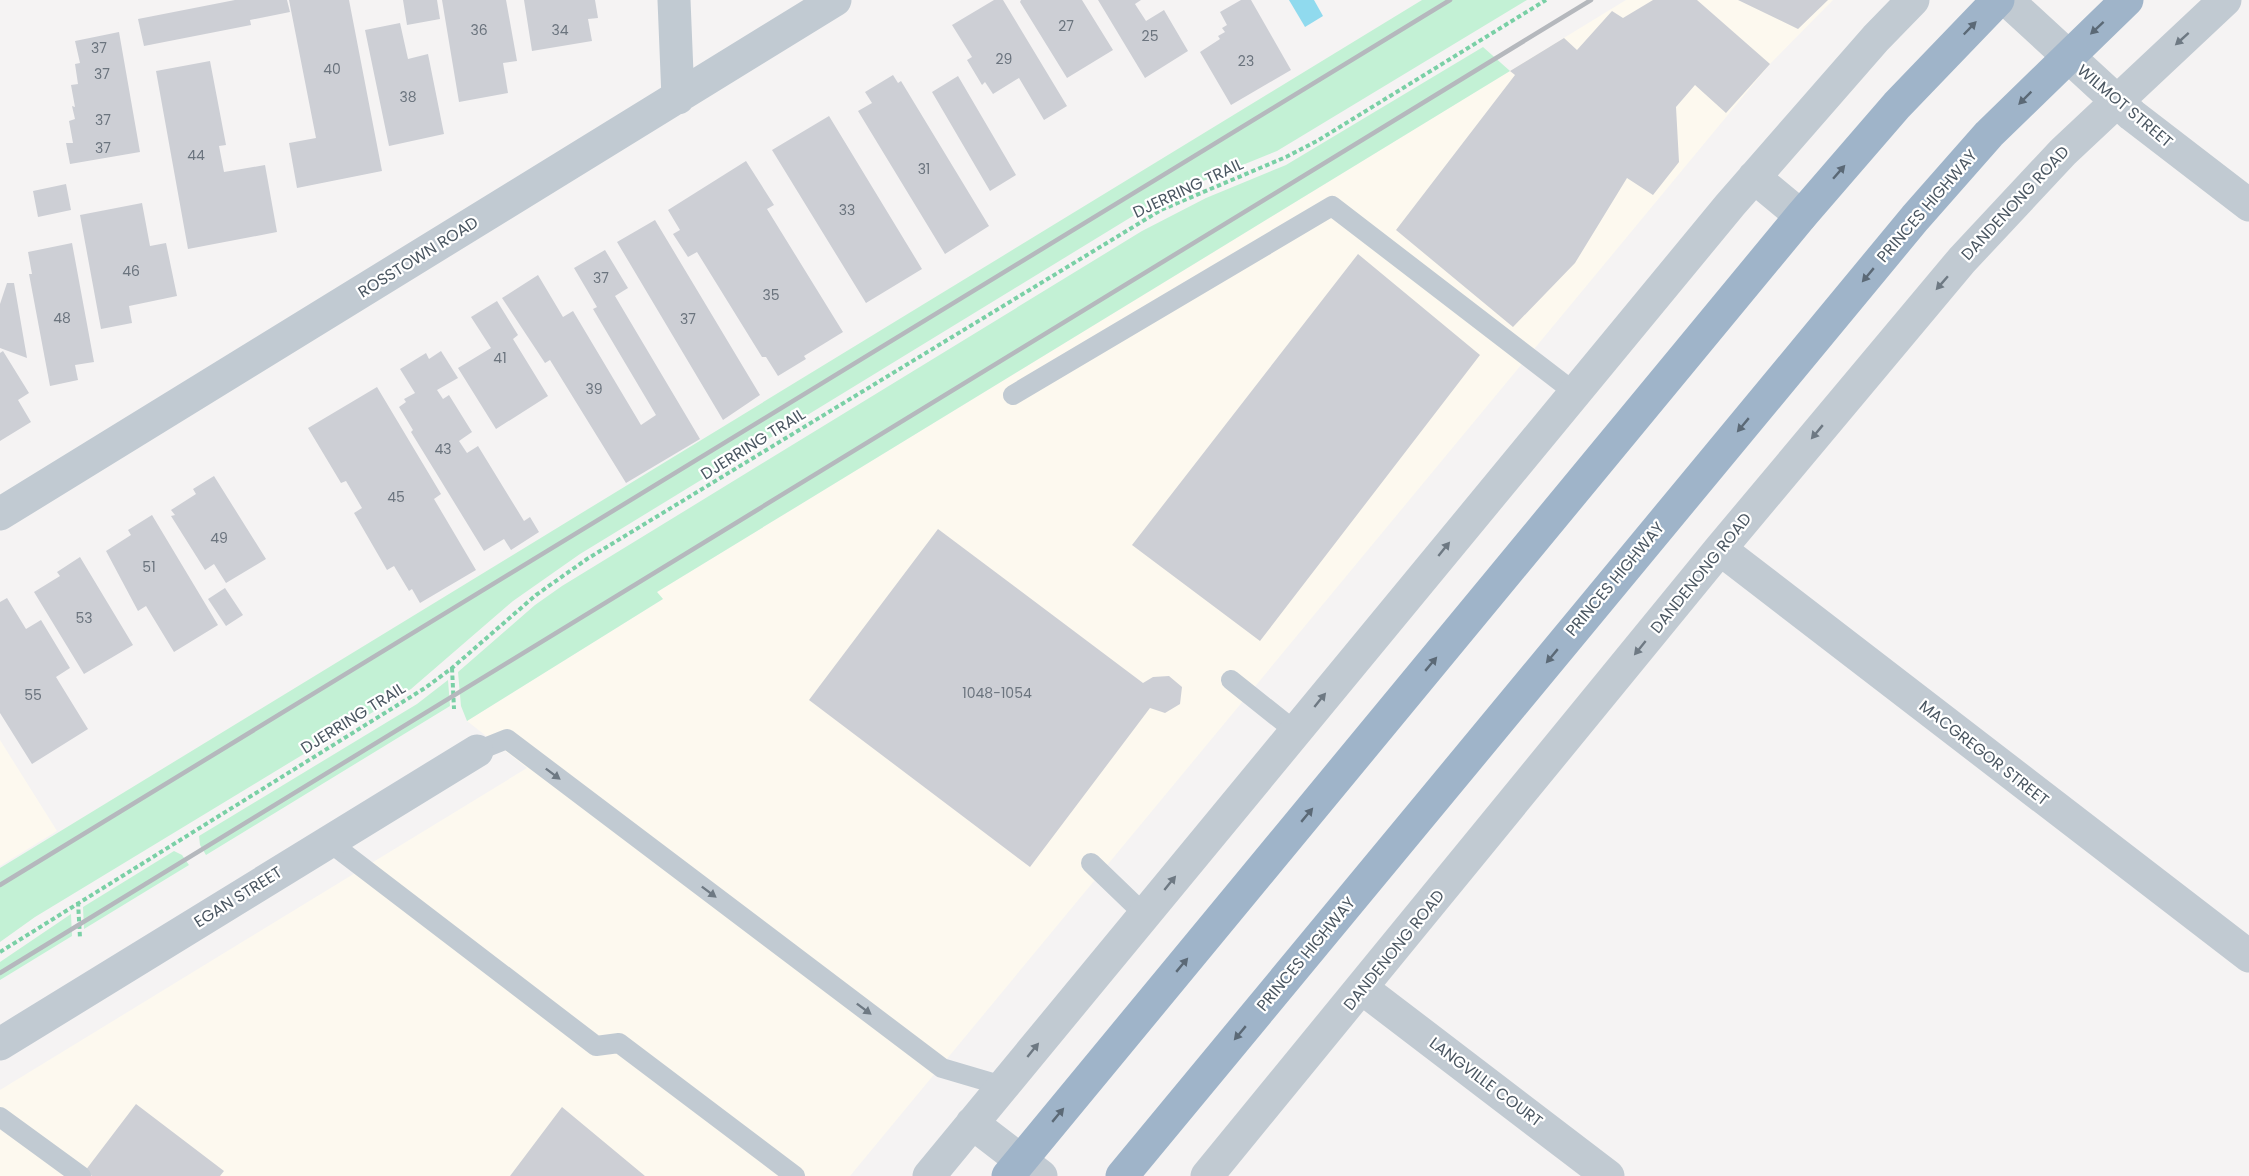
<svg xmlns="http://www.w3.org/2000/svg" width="2249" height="1176" font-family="Poppins,sans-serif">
<rect width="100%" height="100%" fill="#f5f3f3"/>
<path fill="#fdf9ef" d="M1626,0H1833L1770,64L850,1176H0V1090L527,768L467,721L663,599L657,592Z
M0,740L57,831L0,866Z"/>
<path fill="#c3f1d5" d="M1422,0H1527L1277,151L1186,188L1146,208L580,554L513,601L411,689L35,917L0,942V868Z
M1483,47L1510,71L657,592L663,599L467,721L461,706L458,672L535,605L562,586L1142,231L1206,198L1286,165Z
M448,680L450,706L206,855L200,845L199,836L417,704Z
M174,851L182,855L189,865L84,929L83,907Z
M71,914L72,936L0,980V962Z"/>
<path fill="#90daee" d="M1289,0H1314L1323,16L1305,27Z"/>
<path fill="#cdcfd5" d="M235,0H287L290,12L250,20L251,25L144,46L138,19Z
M289,0H349L382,171L297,188L289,143L316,138Z
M403,0H437L440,19L407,25Z
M442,0H506L517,61L503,63L508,93L459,102Z
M524,0H595L598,18L588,19L592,41L532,51Z
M994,0H1003L1067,106L1044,120L1019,78L993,94L985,82L982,85L967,60L972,57L952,25Z
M1021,0H1082L1113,50L1067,78L1020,2Z
M1098,0H1141L1135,4L1146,21L1164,10L1188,51L1145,78Z
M1241,0H1251L1291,70L1231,105L1200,52L1220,39L1218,36L1225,32L1222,28L1227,25L1220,12Z
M1653,0H1697L1770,64L1726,113L1695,85L1676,107L1679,162L1653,195L1627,178L1575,263L1513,327L1396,230L1515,75L1510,71L1564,38L1577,50L1612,11L1623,18Z
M1738,0H1828L1798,29Z
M400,23L408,59L428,54L444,134L389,146L365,30Z
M119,32L140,152L70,164L66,143H73L69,121L75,119L72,106L75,107L71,85L78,84L75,64L80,63L75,41Z
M210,61L226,145L219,146L224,172L265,165L277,232L188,249L156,71Z
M893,75L898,83L901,81L989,226L945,254L858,111L872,103L865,92Z
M958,76L1016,175L990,191L932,92Z
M829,116L922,269L866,303L772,150Z
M746,161L774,205L767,209L843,332L804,356L806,359L778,376L766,357H762L697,252L688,257L673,234L680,230L668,210Z
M66,184L71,210L38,217L33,191Z
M142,203L150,246L166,243L177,296L129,306L132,323L101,329L80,215Z
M655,220L760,395L723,420L617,242Z
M72,243L94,362L75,365L78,380L50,386L29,274H32L28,252Z
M605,250L628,288L615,296L700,439L626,483L550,360L545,363L502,298L538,275L563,317L573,311L641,425L656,415L593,309L597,307L574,268Z
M1358,254L1480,355L1260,641L1132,545Z
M7,283H14L27,358L0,348V304Z
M497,301L518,335L513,339L548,396L496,429L458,368L491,348L471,317Z
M3,351L29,393L18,400L31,422L0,441V353Z
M441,351L458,378L437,390L443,399L449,395L472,432L459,441L467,453L478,446L524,521L530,517L539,532L511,550L504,539L484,551L411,432L413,430L399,407L406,402L404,399L415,393L400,369L426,353L429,359Z
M377,387L441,494L434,499L476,570L420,603L412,589L409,591L394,566L387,570L354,513L362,508L346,481L341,483L308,428Z
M214,476L266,559L226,583L214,564L205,570L171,516L175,515L171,510L196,494L193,489Z
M152,515L218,625L174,652L146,606L138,611L106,551L131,535L128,530Z
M938,529L1143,683L1153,677L1169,676L1182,687L1180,704L1165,713L1150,708L1030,867L809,700Z
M80,557L133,645L84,674L34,592L60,576L57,572Z
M225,588L243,615L226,626L208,599Z
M7,598L26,629L41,620L70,668L56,677L88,729L32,764L0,713V602Z
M136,1104L224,1171L220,1176H92L85,1171Z
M562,1107L645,1176H510Z"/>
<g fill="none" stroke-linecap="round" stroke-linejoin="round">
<path stroke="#7ad0a6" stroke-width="4" stroke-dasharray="4.5 3" stroke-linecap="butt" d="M452,668L454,709
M78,902L80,938
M0,952L425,688L452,668L536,595L587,559L1161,210L1286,157L1317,141L1546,0"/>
<path stroke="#c1cad2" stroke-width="20" d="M1013,395L1332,206L1574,392
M1231,680L1295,731
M477,751L507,739L942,1068L1003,1086
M328,841L596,1046L619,1043L795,1176
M1091,863L1144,914
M0,1117L81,1176"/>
<path stroke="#c1cad2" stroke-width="33" d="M674,0L678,98
M2007,0L2132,115L2249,205
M1754,177L1801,216
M0,514L835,0
M1720,549L2249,956
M1363,989L1608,1176
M0,1044L477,751
M972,1123L1041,1176
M929,1176L1730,205L1876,38L1913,0
M1207,1176L1720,549L1962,260L2063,152L2225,0"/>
<path stroke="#9fb4c9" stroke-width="33" d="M1008,1176L1801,216L1897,105L1998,0
M1122,1176L1915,218L1989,134L2127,0"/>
<path stroke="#b5b8bd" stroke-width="4.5" d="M0,885L1450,0
M0,973L1591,0"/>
</g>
<defs><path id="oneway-solid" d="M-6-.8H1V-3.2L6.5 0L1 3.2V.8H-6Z" transform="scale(1.5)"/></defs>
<g fill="#5b6976">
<use href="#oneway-solid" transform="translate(1970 28) rotate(-46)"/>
<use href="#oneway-solid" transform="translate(2097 28) rotate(137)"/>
<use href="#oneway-solid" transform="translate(2025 98) rotate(135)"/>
<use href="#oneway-solid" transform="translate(1839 172) rotate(-49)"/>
<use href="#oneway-solid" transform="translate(1868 275) rotate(130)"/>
<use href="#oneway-solid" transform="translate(1743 425) rotate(130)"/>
<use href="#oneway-solid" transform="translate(1552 656) rotate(130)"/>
<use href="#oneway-solid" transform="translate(1431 664) rotate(-50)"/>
<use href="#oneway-solid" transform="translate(1307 815) rotate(-50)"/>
<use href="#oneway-solid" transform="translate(1182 965) rotate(-50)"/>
<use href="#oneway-solid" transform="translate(1240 1033) rotate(130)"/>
<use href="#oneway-solid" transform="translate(1058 1115) rotate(-50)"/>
</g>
<g fill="#6e7983">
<use href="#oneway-solid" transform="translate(2182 39) rotate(138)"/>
<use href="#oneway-solid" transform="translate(1942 283) rotate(131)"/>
<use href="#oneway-solid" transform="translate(1817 432) rotate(130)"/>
<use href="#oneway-solid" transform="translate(1444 549) rotate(-51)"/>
<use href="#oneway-solid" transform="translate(1640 648) rotate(129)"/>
<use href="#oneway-solid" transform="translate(1320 700) rotate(-51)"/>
<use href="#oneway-solid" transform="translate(553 774) rotate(37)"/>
<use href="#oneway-solid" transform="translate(1170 883) rotate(-51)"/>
<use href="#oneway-solid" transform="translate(709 892) rotate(37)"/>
<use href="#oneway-solid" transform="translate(864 1009) rotate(37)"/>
<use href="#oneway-solid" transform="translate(1033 1050) rotate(-51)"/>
</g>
<g text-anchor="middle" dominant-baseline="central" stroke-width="4.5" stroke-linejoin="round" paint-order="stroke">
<g font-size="14" fill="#6b747e">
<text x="1066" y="26">27</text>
<text x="479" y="30">36</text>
<text x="560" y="30">34</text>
<text x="1150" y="36">25</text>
<text x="99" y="48">37</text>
<text x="1004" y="59">29</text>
<text x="1246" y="61">23</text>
<text x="332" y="69">40</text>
<text x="102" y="74">37</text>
<text x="408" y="97">38</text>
<text x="103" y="120">37</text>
<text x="103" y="148">37</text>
<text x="196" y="155">44</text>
<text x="924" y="169">31</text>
<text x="847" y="210">33</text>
<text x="131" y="271">46</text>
<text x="601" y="278">37</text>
<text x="771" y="295">35</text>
<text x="62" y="318">48</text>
<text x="688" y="319">37</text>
<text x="500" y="358">41</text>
<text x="594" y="389">39</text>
<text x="443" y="449">43</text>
<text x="396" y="497">45</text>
<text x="219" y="538">49</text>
<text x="149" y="567">51</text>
<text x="84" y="618">53</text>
<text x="997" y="693">1048-1054</text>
<text x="33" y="695">55</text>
</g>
<g font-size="16" fill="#4a5661" stroke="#fff">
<text transform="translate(2125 106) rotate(40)">WILMOT STREET</text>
<text transform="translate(1188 188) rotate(-25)">DJERRING TRAIL</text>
<text transform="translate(2015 203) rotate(-47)">DANDENONG ROAD</text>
<text transform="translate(1927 206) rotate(-49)">PRINCES HIGHWAY</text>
<text transform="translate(418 257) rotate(-32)">ROSSTOWN ROAD</text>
<text transform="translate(753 444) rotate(-32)">DJERRING TRAIL</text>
<text transform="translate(1701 573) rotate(-51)">DANDENONG ROAD</text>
<text transform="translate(1615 579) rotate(-50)">PRINCES HIGHWAY</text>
<text transform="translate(353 718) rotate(-32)">DJERRING TRAIL</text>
<text transform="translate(1984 753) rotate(38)">MACGREGOR STREET</text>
<text transform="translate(238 897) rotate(-32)">EGAN STREET</text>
<text transform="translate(1394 950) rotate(-51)">DANDENONG ROAD</text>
<text transform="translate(1306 954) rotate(-50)">PRINCES HIGHWAY</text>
<text transform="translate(1486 1082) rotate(37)">LANGVILLE COURT</text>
</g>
</g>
</svg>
